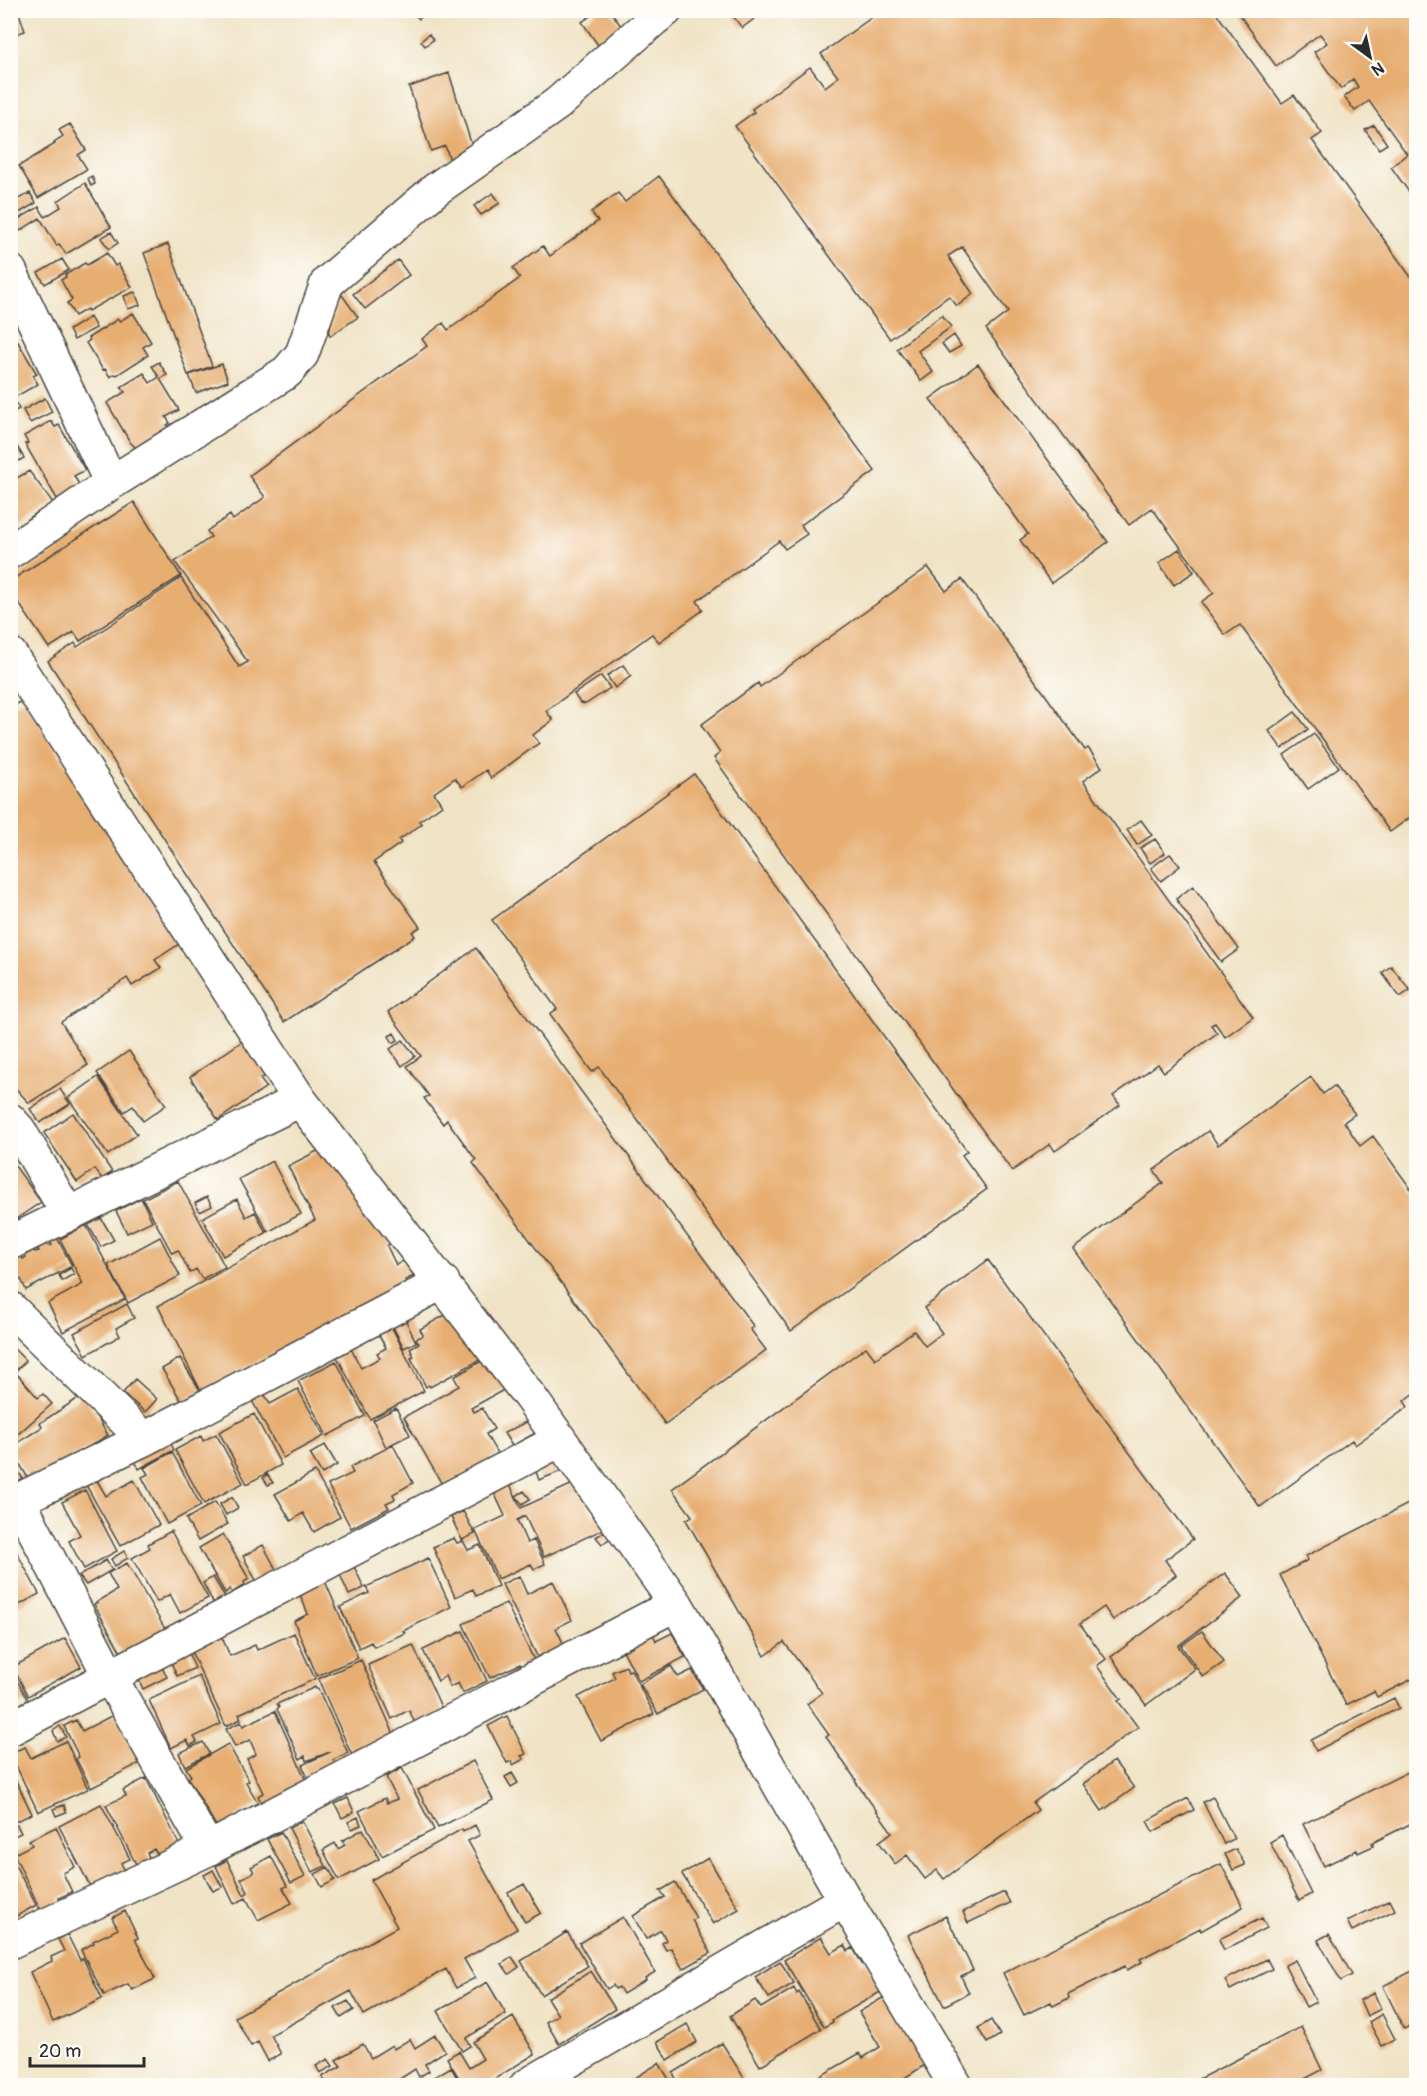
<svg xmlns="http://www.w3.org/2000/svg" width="1427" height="2096" font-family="Pangolin,sans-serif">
<rect width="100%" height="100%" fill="#fdfcf7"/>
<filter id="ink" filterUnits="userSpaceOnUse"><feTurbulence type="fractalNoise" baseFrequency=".0167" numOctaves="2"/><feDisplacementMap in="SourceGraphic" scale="12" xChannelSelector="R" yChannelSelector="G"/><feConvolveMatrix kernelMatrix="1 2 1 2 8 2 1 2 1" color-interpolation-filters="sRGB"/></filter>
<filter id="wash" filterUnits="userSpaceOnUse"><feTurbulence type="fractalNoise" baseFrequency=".008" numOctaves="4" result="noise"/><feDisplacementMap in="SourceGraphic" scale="24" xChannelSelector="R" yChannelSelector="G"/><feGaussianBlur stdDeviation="1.35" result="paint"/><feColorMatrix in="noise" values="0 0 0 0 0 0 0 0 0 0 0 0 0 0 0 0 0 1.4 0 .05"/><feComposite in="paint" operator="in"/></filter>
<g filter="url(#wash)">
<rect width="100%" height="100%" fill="#f0e3c5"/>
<g id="blocks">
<path fill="#e7ae72" d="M10,10H18L25,31L10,36Z
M412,10H430L419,19Z
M599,10H610L625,32L600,48L582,22Z
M731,10H766L742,28L730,12Z
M882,10H1214L1282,103L1294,95L1322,133L1312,140L1416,284V813L1390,832L1240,625L1225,635L1201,602L1214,593L1152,508L1129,525L986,329L1008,312L962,247L948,256L973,294L957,306L949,296L890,339L735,126L754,112L752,109L810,67L825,87L838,77L821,54Z
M1236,10H1416V198L1414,199L1391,167L1407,154L1369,101L1355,111L1344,97L1358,87L1353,79L1341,89L1314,52L1327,43L1320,34L1276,66Z
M429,34L433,40L425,46L421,41Z
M449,73L473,149L450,160L445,146L431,151L409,87Z
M70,124L86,150L78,155L87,169L38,198L19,166L55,144L54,142L63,136L59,130Z
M1374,125L1387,144L1379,149L1365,130Z
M92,176L95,184L91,186L88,178Z
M659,176L875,471L801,525L807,534L785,549L779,541L697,601L703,610L659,642L652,634L546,711L553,720L533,735L539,743L491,778L486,770L462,787L455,778L434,793L442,805L419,821L422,824L399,840L401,843L374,862L420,927L412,932L415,936L284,1022L48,661L75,643L77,647L181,578L239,667L248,662L175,562L211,537L207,531L230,515L233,520L265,497L249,476L427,346L422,339L443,323L448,330L520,278L513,268L543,246L550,256L598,221L591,212L618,193L625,202Z
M85,183L111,227L66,254L59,244L57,246L40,218L20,231L15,221L39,207L45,217L61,207L58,201Z
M30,193L36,203L14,216L10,209V203Z
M493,193L500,203L481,215L474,206Z
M111,232L118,243L109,249L101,238Z
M168,244L212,366L188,375L144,253Z
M107,253L115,266L118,264L132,287L88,311L87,309L75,316L67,303L72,300L61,280L66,277L65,275L85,263L87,265Z
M62,259L69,270L45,284L38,273Z
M398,260L409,275L365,309L353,294Z
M339,291L358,317L330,336L329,333Z
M135,292L140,305L128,309L124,296Z
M133,313L151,342L143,347L148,355L117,375L115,374L110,377L105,369L103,370L86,343L90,340L88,338L118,319L120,321Z
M942,315L951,327L918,351L933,372L921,381L897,349Z
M90,317L96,328L74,340L69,330Z
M954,335L961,346L949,353L942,344Z
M15,337L37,374L33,376L38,384L10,400V339Z
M159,362L167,375L160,379L179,410L166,417L170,423L167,425L169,428L136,448L130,442L107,403L125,392L121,387L144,373L150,383L159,377L152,366Z
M222,364L228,381L196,393L189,375Z
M978,364L1108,542L1051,583L1020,540L1028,534L930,399Z
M45,398L52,412L30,423L23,410Z
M14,400L19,409L10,414V402Z
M51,421L55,427L59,425L85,470L74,476L80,486L57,499L25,444L28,443L24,436Z
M10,435L24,458L10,466Z
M29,471L54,504L12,532L10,530V482Z
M134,502L181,576L80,641L74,632L49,648L10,590V581Z
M1179,549L1194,572L1174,585L1159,563Z
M928,567L946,591L962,579L1085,750L1088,748L1102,767L1083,781L1253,1017L1225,1037L1215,1023L1211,1025L1217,1033L1164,1072L1158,1064L1113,1096L1120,1105L1055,1151L1050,1144L1012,1171L714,758L720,753L701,725L758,683L760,687Z
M623,665L631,676L615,688L607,676Z
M601,676L610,688L586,704L580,703L574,694Z
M23,700L182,942L155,960L161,968L132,986L127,978L61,1022L88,1065L29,1103L10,1082V708Z
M1295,712L1308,729L1282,749L1269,731Z
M1314,734L1339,767L1308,789L1284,755Z
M694,774L967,1151L962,1155L987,1189L791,1331L599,1067L592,1072L550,1014L557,1009L492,920Z
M1141,820L1152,835L1137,845L1127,830Z
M1155,839L1165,853L1150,863L1140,848Z
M1170,854L1180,866L1161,881L1151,868Z
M1193,886L1239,949L1221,962L1176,899Z
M476,948L754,1327L750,1329L766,1350L665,1424L473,1163L476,1160L447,1120L443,1124L424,1098L429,1096L407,1066L421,1056L388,1012Z
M1391,966L1410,990L1400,997L1382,973Z
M394,1033L398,1040L393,1043L389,1036Z
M247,1038L271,1072L260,1079L266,1087L218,1120L190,1077Z
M403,1040L415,1056L402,1066L390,1049Z
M129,1051L166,1105L143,1121L133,1106L124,1112L97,1073Z
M98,1077L137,1134L108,1155L68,1098Z
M1311,1077L1323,1094L1334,1086L1355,1114L1344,1122L1360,1146L1373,1136L1416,1196V1392L1404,1401L1408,1407L1355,1445L1352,1440L1260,1507L1073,1249L1163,1183L1154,1170L1208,1131L1218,1145Z
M60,1089L70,1104L40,1123L30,1109Z
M73,1113L112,1172L102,1179L95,1169L77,1182L44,1133Z
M327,1146L391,1243L387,1246L396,1265L405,1260L414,1276L405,1280L407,1284L201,1391L158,1306L315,1220L288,1166Z
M10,1159L41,1202L10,1223Z
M272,1161L301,1214L268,1232L239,1179Z
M178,1181L225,1267L202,1279L196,1269L190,1273L178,1250L172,1253L143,1199Z
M207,1197L212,1206L200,1212L195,1203Z
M141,1198L152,1221L127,1233L116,1211Z
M237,1199L246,1217L255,1212L266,1233L223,1256L202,1218Z
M101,1218L114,1240L101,1247L88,1225Z
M86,1225L125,1299L63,1332L48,1303L83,1284L60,1239Z
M160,1237L180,1276L128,1303L108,1265Z
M57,1238L72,1266L26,1290L21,1279L18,1281L15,1275L17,1273L12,1264L14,1261L22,1256L23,1259L26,1257L25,1255L34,1250L35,1252L39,1251L37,1248L46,1244L48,1246L52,1245L50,1242Z
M988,1260L1193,1539L1165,1560L1176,1575L1113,1620L1104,1607L1080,1624L1106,1659L1097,1666L1121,1699L1118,1701L1138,1727L1033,1803L1038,1810L944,1879L937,1870L925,1879L907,1855L895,1864L879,1842L892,1832L855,1781L856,1780L826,1737L829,1735L807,1704L822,1693L784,1642L765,1656L686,1520L692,1516L672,1489L866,1347L875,1359L914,1331L925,1346L942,1333L924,1308Z
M71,1268L74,1274L62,1281L59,1275Z
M127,1304L134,1318L116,1328L120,1336L86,1355L74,1333Z
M447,1314L456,1316L480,1360L430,1387L429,1385L426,1387L411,1358L414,1357L410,1348L419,1343L416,1339L423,1335L420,1329Z
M404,1317L416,1342L404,1348L391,1323Z
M390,1324L424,1391L370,1419L335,1353L349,1345L361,1368L380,1358L377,1353L386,1348L377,1331Z
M10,1345L26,1361L10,1376Z
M180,1358L200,1390L182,1402L162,1369Z
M487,1358L509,1387L471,1408L474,1412L482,1408L494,1429L486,1434L498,1455L443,1486L404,1417L459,1386L454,1377Z
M336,1361L365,1416L327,1436L298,1381Z
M18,1375L38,1398L43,1394L52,1404L10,1441V1382Z
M135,1379L157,1399L145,1412L123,1393Z
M298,1389L324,1436L283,1458L250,1397L262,1390L270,1404Z
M83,1395L108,1435L31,1483L10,1448L42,1427L40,1423Z
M396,1408L410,1435L386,1447L373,1420Z
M254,1414L281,1465L247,1484L219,1432Z
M532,1419L539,1431L512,1446L504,1433Z
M216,1434L243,1483L204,1504L175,1450L201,1436L203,1441Z
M169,1440L174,1450L139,1469L134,1459Z
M325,1445L337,1465L322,1474L310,1454Z
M393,1445L413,1483L393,1494L395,1499L386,1503L389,1508L351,1528L328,1485L353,1473L350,1467Z
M172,1452L201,1506L167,1524L142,1477L148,1474L144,1468Z
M558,1456L564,1470L539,1480L534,1466Z
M10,1461L24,1480L10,1486Z
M315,1472L340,1517L314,1532L303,1513L291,1521L275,1494Z
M267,1474L273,1483L268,1485L263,1478Z
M95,1477L106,1496L134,1480L159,1525L120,1546L85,1483Z
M507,1478L521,1508L577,1482L593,1517L598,1515L604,1529L544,1557L525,1516L517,1520L527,1543L534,1540L545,1564L534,1569L531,1564L498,1579L475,1530L505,1516L491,1486Z
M85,1490L117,1551L84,1569L69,1541L80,1535L62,1502Z
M524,1491L530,1499L522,1504L516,1496Z
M232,1497L238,1508L226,1515L220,1504Z
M1416,1500V1677L1377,1697L1374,1691L1346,1705L1280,1575L1308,1560L1306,1556Z
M215,1502L228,1524L198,1541L186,1519Z
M463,1511L475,1534L462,1540L451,1517Z
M607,1530L612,1537L602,1544L596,1537Z
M171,1531L208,1598L180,1613L170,1594L157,1602L132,1558L150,1548L148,1544Z
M223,1534L249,1579L244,1582L245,1585L232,1593L230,1589L225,1593L199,1548Z
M454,1538L457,1543L463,1541L468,1550L480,1545L498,1586L476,1596L473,1589L455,1597L433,1547Z
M263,1545L277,1571L257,1582L243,1556Z
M15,1549L39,1594L10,1610V1552Z
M124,1551L128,1558L115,1566L111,1559Z
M428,1558L451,1607L403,1631L405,1633L374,1647L371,1642L359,1648L340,1607L369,1593L366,1587Z
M106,1560L112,1570L86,1585L79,1576Z
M352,1562L364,1588L349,1595L337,1568Z
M127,1563L165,1629L122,1654L94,1604L117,1590L108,1573Z
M1225,1573L1243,1597L1178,1646L1195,1669L1146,1705L1111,1657Z
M519,1576L527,1594L553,1581L572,1620L556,1628L567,1651L541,1664L502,1584Z
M213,1577L225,1597L214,1604L203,1583Z
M325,1581L358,1658L317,1676L294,1621L308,1614L299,1592Z
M506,1603L538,1668L525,1674L520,1664L490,1678L463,1624Z
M463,1631L487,1681L463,1693L458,1683L450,1687L445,1676L438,1681L423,1650Z
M1202,1631L1224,1662L1203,1677L1181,1646Z
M294,1633L315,1679L239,1714L241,1719L226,1726L190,1649L221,1635L230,1656L255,1645L257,1650Z
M672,1633L685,1657L639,1681L623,1650L653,1634L656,1641Z
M65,1638L81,1667L28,1696L13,1667Z
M413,1645L446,1718L418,1730L409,1710L392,1719L368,1665Z
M187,1650L195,1668L177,1676L169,1658Z
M361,1660L397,1741L354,1760L318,1679Z
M160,1664L167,1677L143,1689L137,1676Z
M626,1666L628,1671L631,1670L654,1714L601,1741L578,1697L615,1678L612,1672Z
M671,1666L678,1677L692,1670L703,1689L658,1714L640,1684Z
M10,1668L28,1700L10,1710Z
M199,1676L221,1724L194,1737L197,1742L190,1746L187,1740L171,1748L149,1700Z
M315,1687L316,1689H318L348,1753L333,1760L338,1770L311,1784L302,1765L330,1752L306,1761L305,1756L300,1759L277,1709L279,1707L277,1704Z
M1394,1698L1399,1708L1316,1751L1311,1740Z
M275,1711L309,1787L264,1808L258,1796L263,1793L247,1759L256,1754L250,1740L235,1747L226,1729L241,1722L243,1726Z
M115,1714L140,1763L91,1788L76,1759L79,1757L64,1726L76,1720L82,1731Z
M507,1716L526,1754L521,1756L524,1759L513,1765L512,1761L507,1763L488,1726Z
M60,1726L66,1737L57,1741L53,1731Z
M66,1741L88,1789L38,1812L10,1753L25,1747L31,1758Z
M203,1742L209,1754L185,1766L179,1753Z
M228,1744L249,1781L246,1782L258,1803L239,1814L220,1833L188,1778L191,1776L186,1768Z
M473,1761L493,1800L438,1828L418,1790Z
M1114,1761L1134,1788L1102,1811L1083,1784Z
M10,1768L32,1814L10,1824Z
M402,1768L434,1830L382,1856L359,1811L385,1798L387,1803L397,1799L386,1777Z
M1416,1768V1821L1372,1843L1373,1846L1358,1853L1357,1850L1324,1866L1303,1824Z
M512,1773L518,1783L511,1787L505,1777Z
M146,1778L179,1844L158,1855L154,1849L147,1853L151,1861L138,1868L106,1805L126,1796L123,1790Z
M1213,1797L1234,1839L1224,1844L1203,1802Z
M348,1798L354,1812L342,1818L335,1804Z
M1188,1798L1194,1810L1153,1832L1147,1821Z
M101,1804L130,1859L121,1863L126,1873L91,1888L59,1826Z
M64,1805L66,1812L56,1816L53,1809Z
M358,1817L361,1825L352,1829L348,1822Z
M302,1821L326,1866L312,1872L289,1828Z
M17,1825L21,1833L10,1838V1829Z
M475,1825L480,1835L468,1841L517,1929L464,1959L475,1978L456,1988L446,1969L364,2015L351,1991L271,2035L281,2054L268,2061L258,2042L251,2046L235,2017L397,1927L371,1880L462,1829L463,1832Z
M56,1827L75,1867L63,1873L72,1892L59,1898L60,1902L41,1911L14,1854L32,1845L29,1840Z
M363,1829L379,1859L339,1880L323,1850L335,1843L338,1849L345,1845L342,1841Z
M281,1832L305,1876L291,1883L267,1839Z
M1282,1835L1311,1894L1299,1901L1270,1842Z
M1236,1849L1245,1865L1233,1870L1225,1854Z
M10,1855L36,1905L10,1920Z
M271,1856L287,1886L283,1888L292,1903L258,1920L246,1898L234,1904L216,1866L227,1860L244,1895L248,1892L241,1879L254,1872L251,1867Z
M708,1858L739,1909L713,1924L682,1874Z
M1221,1864L1243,1907L1201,1931L1200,1928L1140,1959L1142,1962L1127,1970L1125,1966L1068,1994L1069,1998L1053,2006L1051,2002L1024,2015L1003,1973Z
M328,1867L335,1880L322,1887L315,1874Z
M213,1870L222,1887L213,1891L204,1875Z
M675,1882L696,1918L692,1920L711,1953L683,1969L671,1948L666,1950L662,1943L666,1940L661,1930L646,1939L633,1916L665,1897L660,1891Z
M524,1884L541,1913L525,1922L508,1893Z
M1004,1892L1010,1903L968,1923L963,1912Z
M1390,1900L1395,1910L1352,1931L1347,1921Z
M125,1911L138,1938L135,1939L155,1979L132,1990L128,1984L104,1995L81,1950L94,1943L93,1941L118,1929L112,1918Z
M946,1916L973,1970L961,1976L969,1993L944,2006L908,1935Z
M623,1917L655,1972L645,1978L646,1980L623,1994L619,1987L615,1989L613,1985L607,1989L579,1943Z
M1262,1918L1267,1928L1224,1950L1219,1939Z
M567,1932L588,1966L541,1995L521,1961Z
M67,1934L80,1960L83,1958L102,1999L53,2022L30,1972L52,1961L51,1957L64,1951L58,1939Z
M1329,1934L1352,1975L1341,1981L1318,1940Z
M821,1937L831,1953L845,1945L848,1951L853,1948L862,1964L865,1962L882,1991L832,2020L833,2022L824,2027L784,1960Z
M512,1957L519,1967L509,1974L502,1964Z
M1267,1959L1272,1969L1230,1990L1225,1980Z
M1295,1960L1316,2002L1306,2007L1285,1965Z
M780,1961L794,1983L769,1998L755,1977Z
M1416,1969V2023L1404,2029L1383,1986Z
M591,1971L615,2009L559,2044L546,2022L558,2015L547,1998Z
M487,1982L506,2014L466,2038L470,2046L462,2051L438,2011Z
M794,1988L797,1994L799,1992L821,2029L760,2066L730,2016L755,2000L761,2008Z
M1374,1993L1381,2009L1367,2016L1360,2000Z
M884,1997L925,2065L892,2086H824L819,2077L860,2053L863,2058L880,2047L859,2012Z
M348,2001L354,2010L341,2018L335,2008Z
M1382,2014L1395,2039L1382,2046L1369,2022Z
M513,2017L535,2054L483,2086H480L476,2078L463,2085L447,2058L459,2051L469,2068L483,2059L473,2042Z
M991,2020L1000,2035L987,2043L978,2028Z
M687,2024L697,2042L668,2060L657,2042Z
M1301,2027L1322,2070L1291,2086H1185Z
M435,2035L445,2051L425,2064L429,2071L419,2077L415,2069L389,2086H328L322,2077L341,2066L336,2060L363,2044L371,2058L392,2045L394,2049L410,2039L415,2048Z
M722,2043L744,2078L731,2086H680L673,2073Z
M328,2059L333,2066L320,2073L316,2066Z
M659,2063L673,2086H622Z
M451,2067L462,2086H410L422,2078L424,2083Z"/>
</g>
</g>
<g filter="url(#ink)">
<use href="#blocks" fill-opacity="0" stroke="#494742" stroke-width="1.5"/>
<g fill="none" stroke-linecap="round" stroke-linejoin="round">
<defs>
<path id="minor" d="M10,271L111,483
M10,552L111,483L287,372L302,354L327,283L435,190L557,104L653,20L666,10
M10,654L300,1100L530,1397L676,1604L845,1900L956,2086
M10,1120L19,1130L68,1214
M10,1243L300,1100
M10,1308L144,1439
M19,1501L110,1677L208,1849
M10,1504L144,1439L443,1282
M10,1729L560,1440
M10,1942L208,1849L676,1604
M526,2086L845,1900"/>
</defs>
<use href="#minor" stroke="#494742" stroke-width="36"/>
<use href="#minor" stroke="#fff" stroke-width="33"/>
</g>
</g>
<rect width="1427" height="2096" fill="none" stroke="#fdfcf7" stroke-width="36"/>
<g transform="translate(1370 57) rotate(147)" stroke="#fdfcf7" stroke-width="4.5" paint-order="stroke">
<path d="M0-4.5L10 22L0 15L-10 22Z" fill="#2b2b2b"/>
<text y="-9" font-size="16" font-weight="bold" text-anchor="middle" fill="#2b2b2b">N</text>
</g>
<path d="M30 2057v9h114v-9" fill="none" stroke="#2b2b2b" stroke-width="3"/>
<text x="39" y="2057" font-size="18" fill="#2b2b2b" stroke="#fdfcf7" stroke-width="4.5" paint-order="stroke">20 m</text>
</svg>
